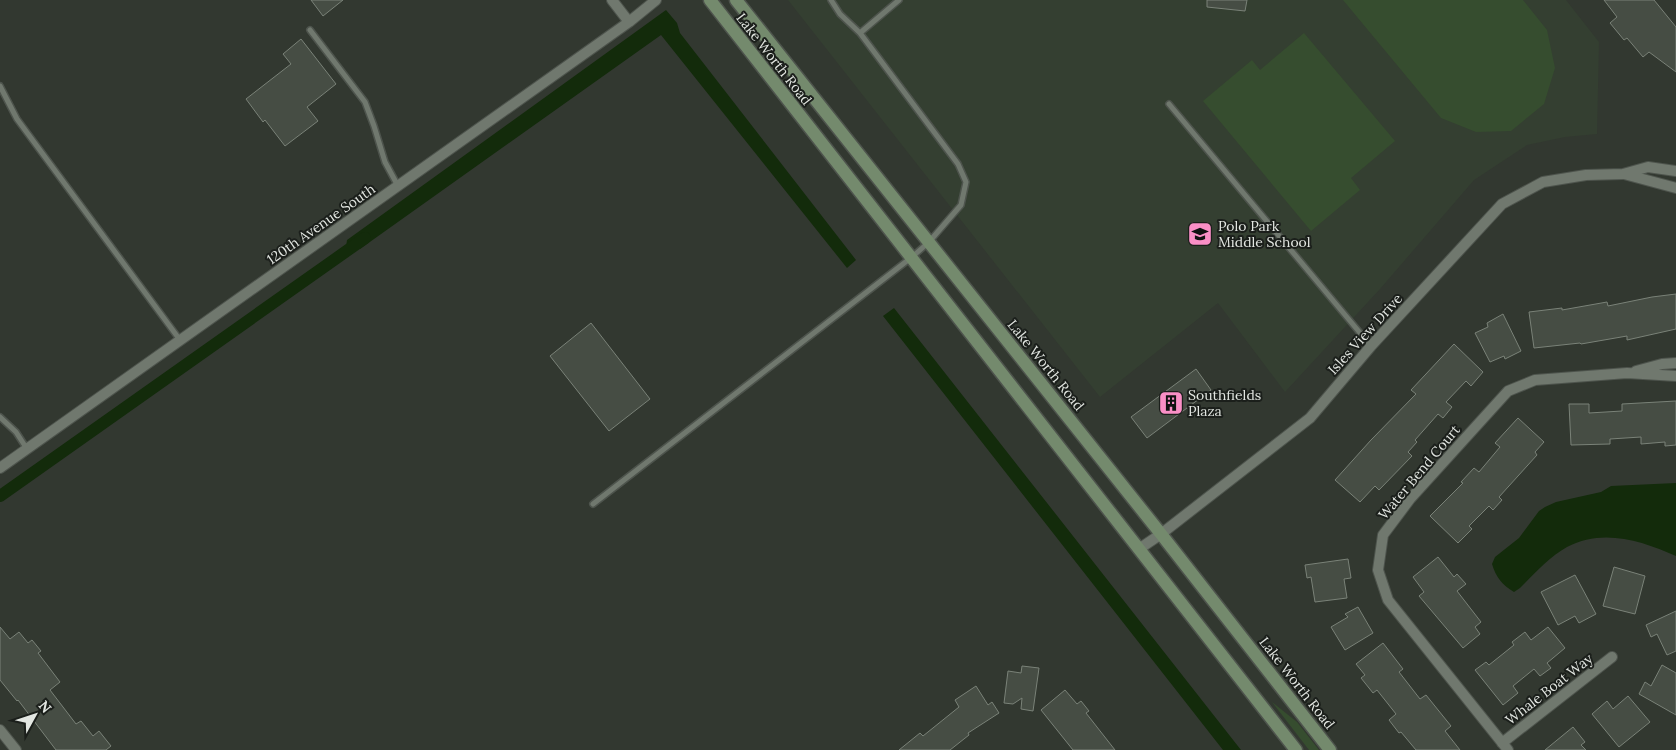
<svg xmlns="http://www.w3.org/2000/svg" width="1676" height="750" font-family="Lora,serif">
<rect width="100%" height="100%" fill="#323830"/>
<path fill="#343f31" d="M788,0H1566L1599,42L1597,134L1565,137L1527,145L1474,180L1380,289L1285,392L1218,303L1100,397Z"/>
<path fill="#364d2f" d="M1343,0H1523L1547,30L1555,68L1544,104L1511,131L1476,132L1441,118Z
M1304,33L1395,141L1351,178L1360,190L1311,231L1203,101L1252,60L1260,70Z
M1272,702L1297,722L1319,750H1309Z"/>
<path fill="#132b0b" d="M666,10L677,23L680,33L856,260L847,268L661,35L360,249L346,247L347,240Z
M894,308L1241,750H1223L883,316Z
M1676,483V556C1642,541 1603,528 1567,547C1549,557 1534,574 1520,588L1514,592C1502,585 1496,577 1492,564L1495,557L1519,538L1539,511L1545,507L1556,502L1601,492L1611,486Z"/>
<g fill="none" stroke-linecap="round" stroke-linejoin="round">
<path stroke="#132b0b" stroke-width="12" d="M0,496L365,238"/>
</g>
<path fill="#464d44" stroke="#7a8278" d="M311,0H343L323,16Z
M1207,0H1247L1245,11L1207,7Z
M1604,0H1654L1676,27V72L1649,52L1643,57L1627,38L1624,40L1610,23L1617,17Z
M301,39L336,84L307,107L318,121L285,146L265,120L263,122L246,99L291,64L283,54Z
M1676,294V329L1627,340V336L1581,344L1580,343L1534,348L1529,312L1562,308V310L1607,302L1608,306L1652,297Z
M1503,314L1521,351L1505,359L1504,356L1490,362L1475,333L1488,327L1487,323Z
M591,323L650,399L609,431L550,356Z
M1454,344L1483,372L1471,386L1466,381L1446,402L1452,407L1443,418L1438,414L1415,440L1417,442L1408,452L1412,456L1379,490L1375,486L1360,502L1335,480L1371,440L1416,394L1411,390Z
M1196,369L1211,390L1147,438L1131,417Z
M1676,401V445L1665,446V442L1641,444V437L1610,439V444L1571,445L1569,404H1589V413L1622,411V404Z
M1518,418L1544,442L1535,452L1537,455L1499,497L1502,500L1493,510L1489,506L1469,526L1472,529L1458,543L1430,516L1463,483L1461,482L1474,468L1479,472L1500,447L1495,443Z
M1438,557L1454,577L1457,574L1466,584L1457,591L1481,622L1475,627L1480,634L1463,648L1419,596L1424,592L1413,577Z
M1348,559L1351,578L1344,579L1347,598L1315,602L1311,577L1307,578L1305,565Z
M1614,567L1645,576L1635,614L1603,606Z
M1575,575L1596,614L1579,623L1575,616L1558,625L1541,592Z
M1358,607L1373,633L1345,650L1331,627L1348,617L1345,614Z
M1676,611V651L1667,655L1657,634L1651,637L1646,625Z
M0,627L10,639L19,632L28,643L32,640L41,651L38,653L60,682L50,690L76,724L81,721L93,736L99,731L111,746L106,750H56L18,700L17,701L0,680Z
M1548,627L1565,648L1547,663L1551,668L1540,676L1534,669L1513,686L1518,693L1503,705L1475,670L1486,662L1489,665L1514,645L1512,642L1525,632L1531,640Z
M1383,643L1403,669L1399,672L1420,699L1426,695L1451,726L1445,731L1460,750H1416L1401,732L1399,733L1389,720L1396,714L1377,690L1373,693L1361,678L1365,675L1356,664Z
M1662,665L1676,673V715L1639,694L1645,682L1651,686Z
M1022,666L1039,668L1033,711L1021,709L1022,698L1013,704L1004,703L1008,671L1021,673Z
M976,686L988,705L992,702L999,713L968,733L969,735L950,750H899L920,733L923,736L959,707L955,700Z
M1065,690L1077,704L1081,701L1089,711L1086,713L1115,750H1073L1041,710Z
M1628,696L1650,722L1619,747L1592,714L1607,701L1613,709Z
M1573,727L1585,742L1581,745L1586,750H1545Z"/>
<g fill="none" stroke-linecap="round" stroke-linejoin="round">
<defs>
<path id="lane" d="M310,30L365,102L374,126L385,162L398,186
M860,33L899,0
M0,86L17,119L180,340
M1169,104L1371,346
M0,417L16,432L27,449
M593,504L912,257L929,242L961,205L966,182L958,164L860,33L840,14L831,0"/>
<path id="street" d="M612,0L629,22
M1624,174L1676,188
M1636,371L1662,364L1676,363
M0,468L629,22L656,0
M1139,549L1161,534L1310,418L1371,346L1502,204L1543,182L1586,175L1623,174L1648,167L1676,171
M0,730L16,750
M1502,743L1612,657
M1508,750L1388,600L1378,570L1383,535L1410,499L1508,391L1535,380L1627,373L1676,376"/>
<path id="secondary" d="M710,0L1296,750
M736,0L1161,534L1330,750"/>
</defs>
<use href="#lane" stroke="#4e544d" stroke-width="8"/>
<use href="#street" stroke="#4e544d" stroke-width="12"/>
<use href="#secondary" stroke="#4e544d" stroke-width="15"/>
<use href="#lane" stroke="#70786e" stroke-width="5"/>
<use href="#street" stroke="#70786e" stroke-width="10"/>
<use href="#secondary" stroke="#748a6d" stroke-width="12"/>
</g>
<defs>
<symbol id="school-square" viewBox="-11 -11 22 22"><rect x="-9" y="-9" width="18" height="18" rx="4" fill="#fa8fc6" stroke="#1b1f1b"/><path d="M0-5L7-2L0 1L-7-2ZM-4 1L0 2.5L4 1V4Q0 6-4 4Z" fill="#111"/></symbol>
<symbol id="building-square" viewBox="-11 -11 22 22"><rect x="-9" y="-9" width="18" height="18" rx="4" fill="#fa8fc6" stroke="#1b1f1b"/><path d="M-4-6H4V6H1V3H-1V6H-4ZM-2.5-4.3h1.7v1.8h-1.7ZM.8-4.3h1.7v1.8H.8ZM-2.5-1h1.7V.8h-1.7ZM.8-1h1.7V.8H.8Z" fill="#111"/></symbol>
</defs>
<g fill-rule="evenodd">
<use href="#school-square" x="1186" y="220" width="28" height="28"/>
<use href="#building-square" x="1157" y="389" width="28" height="28"/>
</g>
<g text-anchor="middle" dominant-baseline="central" stroke-width="4" stroke-linejoin="round" paint-order="stroke">
<g font-size="14" fill="#e3e7e2" stroke="#1b1f1b">
<text transform="translate(774 59) rotate(52)">Lake Worth Road</text>
<text transform="translate(321 224) rotate(-35)">120th Avenue South</text>
<text transform="translate(1365 334) rotate(-48)">Isles View Drive</text>
<text transform="translate(1046 365) rotate(51)">Lake Worth Road</text>
<text transform="translate(1419 472) rotate(-50)">Water Bend Court</text>
<text transform="translate(1297 683) rotate(52)">Lake Worth Road</text>
<text transform="translate(1549 689) rotate(-38)">Whale Boat Way</text>
</g>
<g font-size="14" fill="#e3e7e2" stroke="#1b1f1b" text-anchor="start">
<text x="1218" y="226">Polo Park<tspan x="1218" dy="16">Middle School</tspan></text>
<text x="1188" y="395">Southfields<tspan x="1188" dy="16">Plaza</tspan></text>
</g>
</g>
<g transform="translate(35 715) rotate(50)" stroke="#1b1f1b" stroke-width="4" paint-order="stroke">
<path d="M0-4L9 19L0 12L-9 19Z" fill="#e3e7e2"/>
<text y="-8" font-size="14" font-weight="bold" text-anchor="middle" fill="#e3e7e2">N</text>
</g>
</svg>
